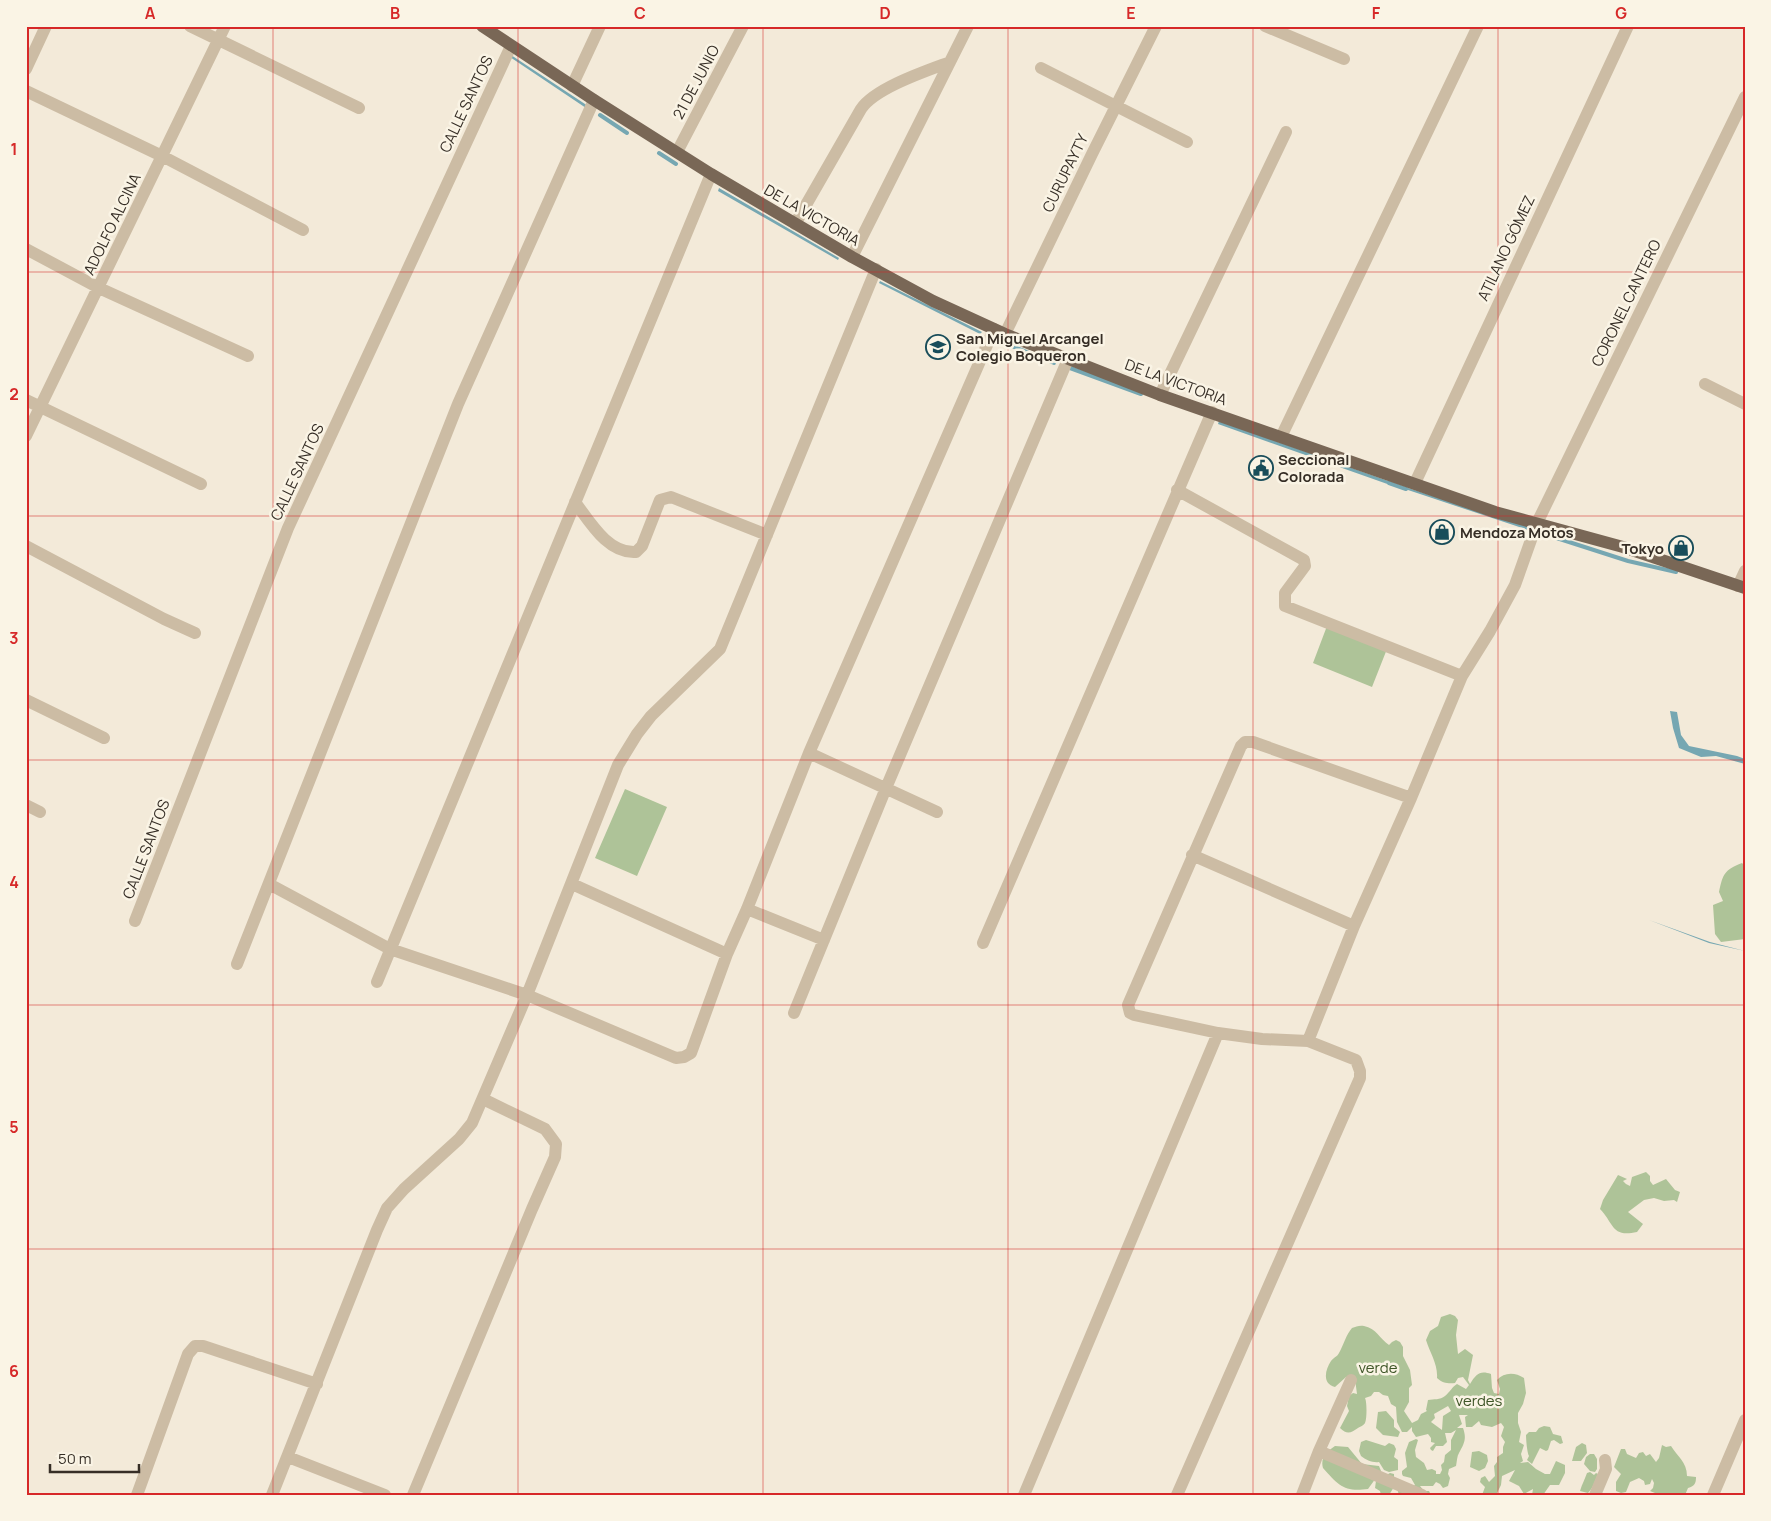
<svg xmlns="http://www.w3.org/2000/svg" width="1771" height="1521" font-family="Manrope,sans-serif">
<rect width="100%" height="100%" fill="#f3ead9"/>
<path fill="#aec398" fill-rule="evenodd" d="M1327,626L1387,649L1372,687L1313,663Z
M625,789L667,807L637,876L595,858Z
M1742,863L1745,866V939L1721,942L1715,934L1713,905L1723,901L1719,892C1723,874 1724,870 1742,863Z
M1646,1172L1650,1176V1181L1653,1185L1666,1179L1675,1190L1680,1192L1677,1202L1674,1200L1664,1201L1654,1198L1644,1200L1628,1212L1643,1224L1637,1232C1611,1238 1614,1223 1600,1209L1603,1200L1618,1175L1627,1179L1623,1181L1626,1184L1630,1186L1632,1177Z
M1450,1314L1455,1316L1458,1320L1456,1335L1458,1354L1465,1349L1473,1355L1468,1380L1470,1384C1476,1374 1480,1370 1491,1374L1492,1388L1494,1393L1499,1394L1500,1389L1497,1380C1504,1372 1515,1372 1524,1378L1526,1393L1523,1404L1518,1413V1423L1521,1432L1519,1442L1524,1445L1521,1454L1523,1461L1520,1463L1528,1462L1536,1469L1545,1474H1550L1556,1461L1565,1465V1473L1559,1485H1550L1543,1495H1532L1533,1489L1524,1494L1519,1486L1509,1481L1515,1470L1502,1476L1501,1485L1496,1495H1482L1485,1487L1480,1482L1481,1478L1485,1476L1489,1482L1495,1476L1494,1466L1497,1462V1457L1503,1453V1447L1505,1442L1501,1436L1504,1427L1501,1423L1492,1427L1481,1425L1479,1421L1472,1427H1466L1465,1417L1468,1415H1459L1462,1424L1457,1428H1463C1467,1439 1464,1444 1459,1453C1457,1456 1457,1461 1456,1466L1449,1469L1448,1474L1450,1478L1448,1486L1443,1488L1440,1484L1436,1482L1433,1486H1420L1424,1491H1429L1431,1495H1399L1396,1485L1411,1488L1415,1485L1411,1478L1403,1476L1402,1474V1471L1407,1467L1405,1453L1409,1442L1416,1439L1418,1440L1415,1450L1416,1457L1424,1463L1427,1470L1432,1469L1436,1471V1474H1440L1442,1470L1441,1465L1444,1462L1445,1455L1451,1450V1440L1456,1430L1451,1433H1445L1447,1442L1443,1446H1436L1433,1451L1431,1450L1430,1448L1435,1443L1431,1442V1438L1428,1434L1416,1437L1412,1431V1427L1407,1432H1402L1397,1422L1396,1407L1391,1404L1388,1396L1383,1395L1379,1392H1374L1371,1396L1365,1398C1367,1402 1367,1418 1365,1423C1364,1425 1360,1427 1358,1428C1351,1433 1347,1435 1340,1428L1349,1411L1347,1406L1349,1396L1353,1393L1357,1394L1355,1379L1346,1377L1335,1387C1322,1384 1325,1370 1331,1361C1334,1357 1337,1357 1339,1353C1344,1344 1346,1335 1352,1328C1356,1327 1359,1325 1364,1326C1376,1328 1380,1339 1389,1345L1392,1342L1396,1340L1400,1342L1403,1347V1356L1410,1370L1412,1385L1409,1388V1402L1404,1411L1412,1423L1418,1420L1421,1414L1427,1411L1426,1410L1428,1400C1434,1399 1440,1400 1445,1396C1450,1392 1452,1387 1457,1384L1466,1389L1469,1385L1463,1377L1458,1378L1455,1383C1449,1384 1442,1383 1437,1378C1438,1364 1430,1353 1426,1340L1430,1331L1438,1326L1441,1317ZM1448,1406L1451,1411L1443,1416L1442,1430L1431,1422L1435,1418L1434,1414Z
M1386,1411L1394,1420V1427L1400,1432L1398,1437L1383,1435L1376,1428L1378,1412Z
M1544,1426L1550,1427L1553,1434L1561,1436L1563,1443L1560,1444L1554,1440L1551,1441L1548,1450L1546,1451L1540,1448L1532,1464L1527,1460L1529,1456C1527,1453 1526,1439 1526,1435L1529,1432H1536L1539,1428Z
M1366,1440L1385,1446L1389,1443L1394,1445L1396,1449L1394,1457L1398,1460V1470L1389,1472L1384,1470L1379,1462C1373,1463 1366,1460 1361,1456L1359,1451L1361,1442Z
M1582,1443L1586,1445L1587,1453L1581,1461H1572L1576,1447Z
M1662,1445L1666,1447L1671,1446C1677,1456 1687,1462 1687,1476L1696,1477C1696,1483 1695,1486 1688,1488L1685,1495L1655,1493L1650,1491L1653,1488L1654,1483L1652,1479L1650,1484L1645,1485L1644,1481L1639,1478L1630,1482L1626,1492L1621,1493L1616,1491V1482L1621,1474L1614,1467L1621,1449H1625L1627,1454L1636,1458L1639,1453L1643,1452L1646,1456L1650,1454L1656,1462L1659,1458Z
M1335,1446L1348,1447L1362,1464L1379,1466L1381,1471L1368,1489C1344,1492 1339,1486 1323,1468C1320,1458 1327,1451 1335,1446Z
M1479,1451L1487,1455L1488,1461L1485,1468L1479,1471L1470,1467L1472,1452Z
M1590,1454H1594L1597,1459V1469L1595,1472L1590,1471L1584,1464L1586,1457Z
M1590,1472L1594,1475L1596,1473L1598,1474C1595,1481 1593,1488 1588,1493L1580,1491C1582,1484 1585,1479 1587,1473Z
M1390,1473L1394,1474V1487L1389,1495H1381L1380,1491L1375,1488L1376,1481Z"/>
<path fill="#76a7b2" d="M511,55L588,106L586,108L510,57Z
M719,188L839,258L838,260L718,191Z
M880,281L982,332L980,334L879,283Z
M1219,421L1394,483L1393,486L1218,424Z
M1402,486L1529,527L1528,530L1402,488Z
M1670,711L1677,712L1681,735L1689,746L1737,756L1745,759V764L1716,756L1701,757L1679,748L1673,728Z
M1649,920L1710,942L1745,951L1709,943Z"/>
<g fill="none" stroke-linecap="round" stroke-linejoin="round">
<path stroke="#76a7b2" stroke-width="4" d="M600,115L627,133
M659,153L676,164
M997,340L1054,363
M1070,368L1141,394
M1389,483L1406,489
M1541,533L1628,561L1676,572"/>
<path stroke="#ccbca4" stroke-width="12" d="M190,26L359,108
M1265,26L1344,59
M1041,68L1187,142
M26,69L46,26
M572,86L600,26
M26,91L162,156L303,230
M677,152L743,26
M795,224L861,109C875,88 926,71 950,62
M26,249L99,288L248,356
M852,257L968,26
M1005,334L1092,154L1156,26
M1705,384L1745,404
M1160,395L1286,132
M26,400L201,484
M26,436L225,26
M1281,437L1478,26
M1415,483L1628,26
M1177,490L1304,560L1305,566L1285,593V606L1462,676
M575,502C590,522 608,554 636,552L642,546L660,500L671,497L767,535
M26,546L164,619L195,633
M1738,586L1745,571
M26,700L104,738
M809,753L937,812
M26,805L40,812
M1192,855L1354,926
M269,884L390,949L527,995L676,1058L684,1057L691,1053L727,954L747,909L809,753L994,329
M572,884L727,954
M747,909L824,940
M135,921L288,528L511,46
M983,943L1212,412
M237,964L458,404L594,100
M377,982L711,174
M794,1013L886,788L1068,359
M1308,1041L1354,926L1411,798L1462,676L1490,631L1515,585L1537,523L1745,97
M1319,1451L1422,1495
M288,1457L385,1495
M137,1495L188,1354L195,1346H203L317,1384
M272,1495L377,1230L387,1208L404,1189L459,1139L472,1123L527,995L618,765L637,734L651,716L720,649L876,269
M413,1495L532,1209L555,1157L556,1144L545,1129L483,1099
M1024,1495L1218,1033
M1177,1495L1360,1078V1071L1356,1060L1308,1041L1262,1039L1218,1033L1134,1015L1130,1013L1128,1005L1241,746L1245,742H1253L1411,798
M1302,1495L1319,1451L1351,1380
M1595,1495L1606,1469L1605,1460
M1713,1495L1745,1420"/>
<path stroke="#796756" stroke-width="12" d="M482,26L594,100L711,174L852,257L933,301L1005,334L1160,395L1495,512L1623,547L1745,588"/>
</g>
<path fill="none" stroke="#d62828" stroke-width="1" stroke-opacity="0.55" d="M273,26V1495M518,26V1495M763,26V1495M1008,26V1495M1253,26V1495M1498,26V1495M26,272H1745M26,516H1745M26,760H1745M26,1005H1745M26,1249H1745"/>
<defs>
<symbol id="university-ring" viewBox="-11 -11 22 22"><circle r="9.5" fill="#faf4e5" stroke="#194d5a" stroke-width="1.5"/><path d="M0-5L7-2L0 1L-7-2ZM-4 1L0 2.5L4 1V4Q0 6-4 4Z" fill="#194d5a"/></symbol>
<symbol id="civic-ring" viewBox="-11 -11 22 22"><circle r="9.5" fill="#faf4e5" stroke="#194d5a" stroke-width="1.5"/><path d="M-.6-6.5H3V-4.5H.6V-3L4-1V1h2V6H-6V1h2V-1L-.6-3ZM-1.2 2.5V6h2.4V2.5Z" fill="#194d5a"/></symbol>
<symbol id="shop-ring" viewBox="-11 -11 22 22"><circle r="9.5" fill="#faf4e5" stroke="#194d5a" stroke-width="1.5"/><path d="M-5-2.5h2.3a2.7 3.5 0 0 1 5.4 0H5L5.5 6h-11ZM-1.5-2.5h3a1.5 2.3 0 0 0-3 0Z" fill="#194d5a"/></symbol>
</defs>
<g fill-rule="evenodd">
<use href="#university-ring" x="924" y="333" width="28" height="28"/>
<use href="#civic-ring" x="1247" y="454" width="28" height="28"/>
<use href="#shop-ring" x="1428" y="518" width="28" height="28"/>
<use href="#shop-ring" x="1667" y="534" width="28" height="28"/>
</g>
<g text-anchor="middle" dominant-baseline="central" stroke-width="5" stroke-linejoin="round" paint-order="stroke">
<g font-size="15" fill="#362e26" stroke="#faf4e5">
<text transform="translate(696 82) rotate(-62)">21 DE JUNIO</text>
<text transform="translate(466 104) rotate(-65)">CALLE SANTOS</text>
<text transform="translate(1065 173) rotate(-64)">CURUPAYTY</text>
<text transform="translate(812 215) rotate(30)">DE LA VICTORIA</text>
<text transform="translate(112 224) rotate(-64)">ADOLFO ALCINA</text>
<text transform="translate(1506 248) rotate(-65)">ATILANO GÓMEZ</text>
<text transform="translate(1626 303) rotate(-64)">CORONEL CANTERO</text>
<text transform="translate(1176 382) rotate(20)">DE LA VICTORIA</text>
<text transform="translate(297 472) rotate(-65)">CALLE SANTOS</text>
<text transform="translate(146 849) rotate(-69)">CALLE SANTOS</text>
</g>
<g font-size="15" font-weight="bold" fill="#362e26" stroke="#faf4e5" text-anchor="start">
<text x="956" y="338">San Miguel Arcangel<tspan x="956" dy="17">Colegio Boqueron</tspan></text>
<text x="1278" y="459">Seccional<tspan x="1278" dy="17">Colorada</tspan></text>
<text x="1460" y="532">Mendoza Motos</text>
<text x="1664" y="548" text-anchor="end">Tokyo</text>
</g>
<g font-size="15" fill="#3f5628" stroke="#faf4e5">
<text x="1378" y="1367">verde</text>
<text x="1479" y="1400">verdes</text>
</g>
</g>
<rect width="1771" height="1521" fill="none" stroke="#faf4e5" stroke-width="55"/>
<path d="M50 1464v8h89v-8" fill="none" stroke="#362e26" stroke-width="2.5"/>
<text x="58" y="1464" font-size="15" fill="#362e26" stroke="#faf4e5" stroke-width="4" paint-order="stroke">50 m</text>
<rect x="28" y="28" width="1716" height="1466" fill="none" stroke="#d62828" stroke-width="2"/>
<g font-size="16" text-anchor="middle" font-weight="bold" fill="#d62828">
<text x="150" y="19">A</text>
<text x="395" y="19">B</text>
<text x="640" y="19">C</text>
<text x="885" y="19">D</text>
<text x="1131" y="19">E</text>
<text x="1376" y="19">F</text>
<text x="1621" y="19">G</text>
<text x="14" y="155">1</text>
<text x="14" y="400">2</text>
<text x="14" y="644">3</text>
<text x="14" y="888">4</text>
<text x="14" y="1133">5</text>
<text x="14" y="1377">6</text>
</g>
</svg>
